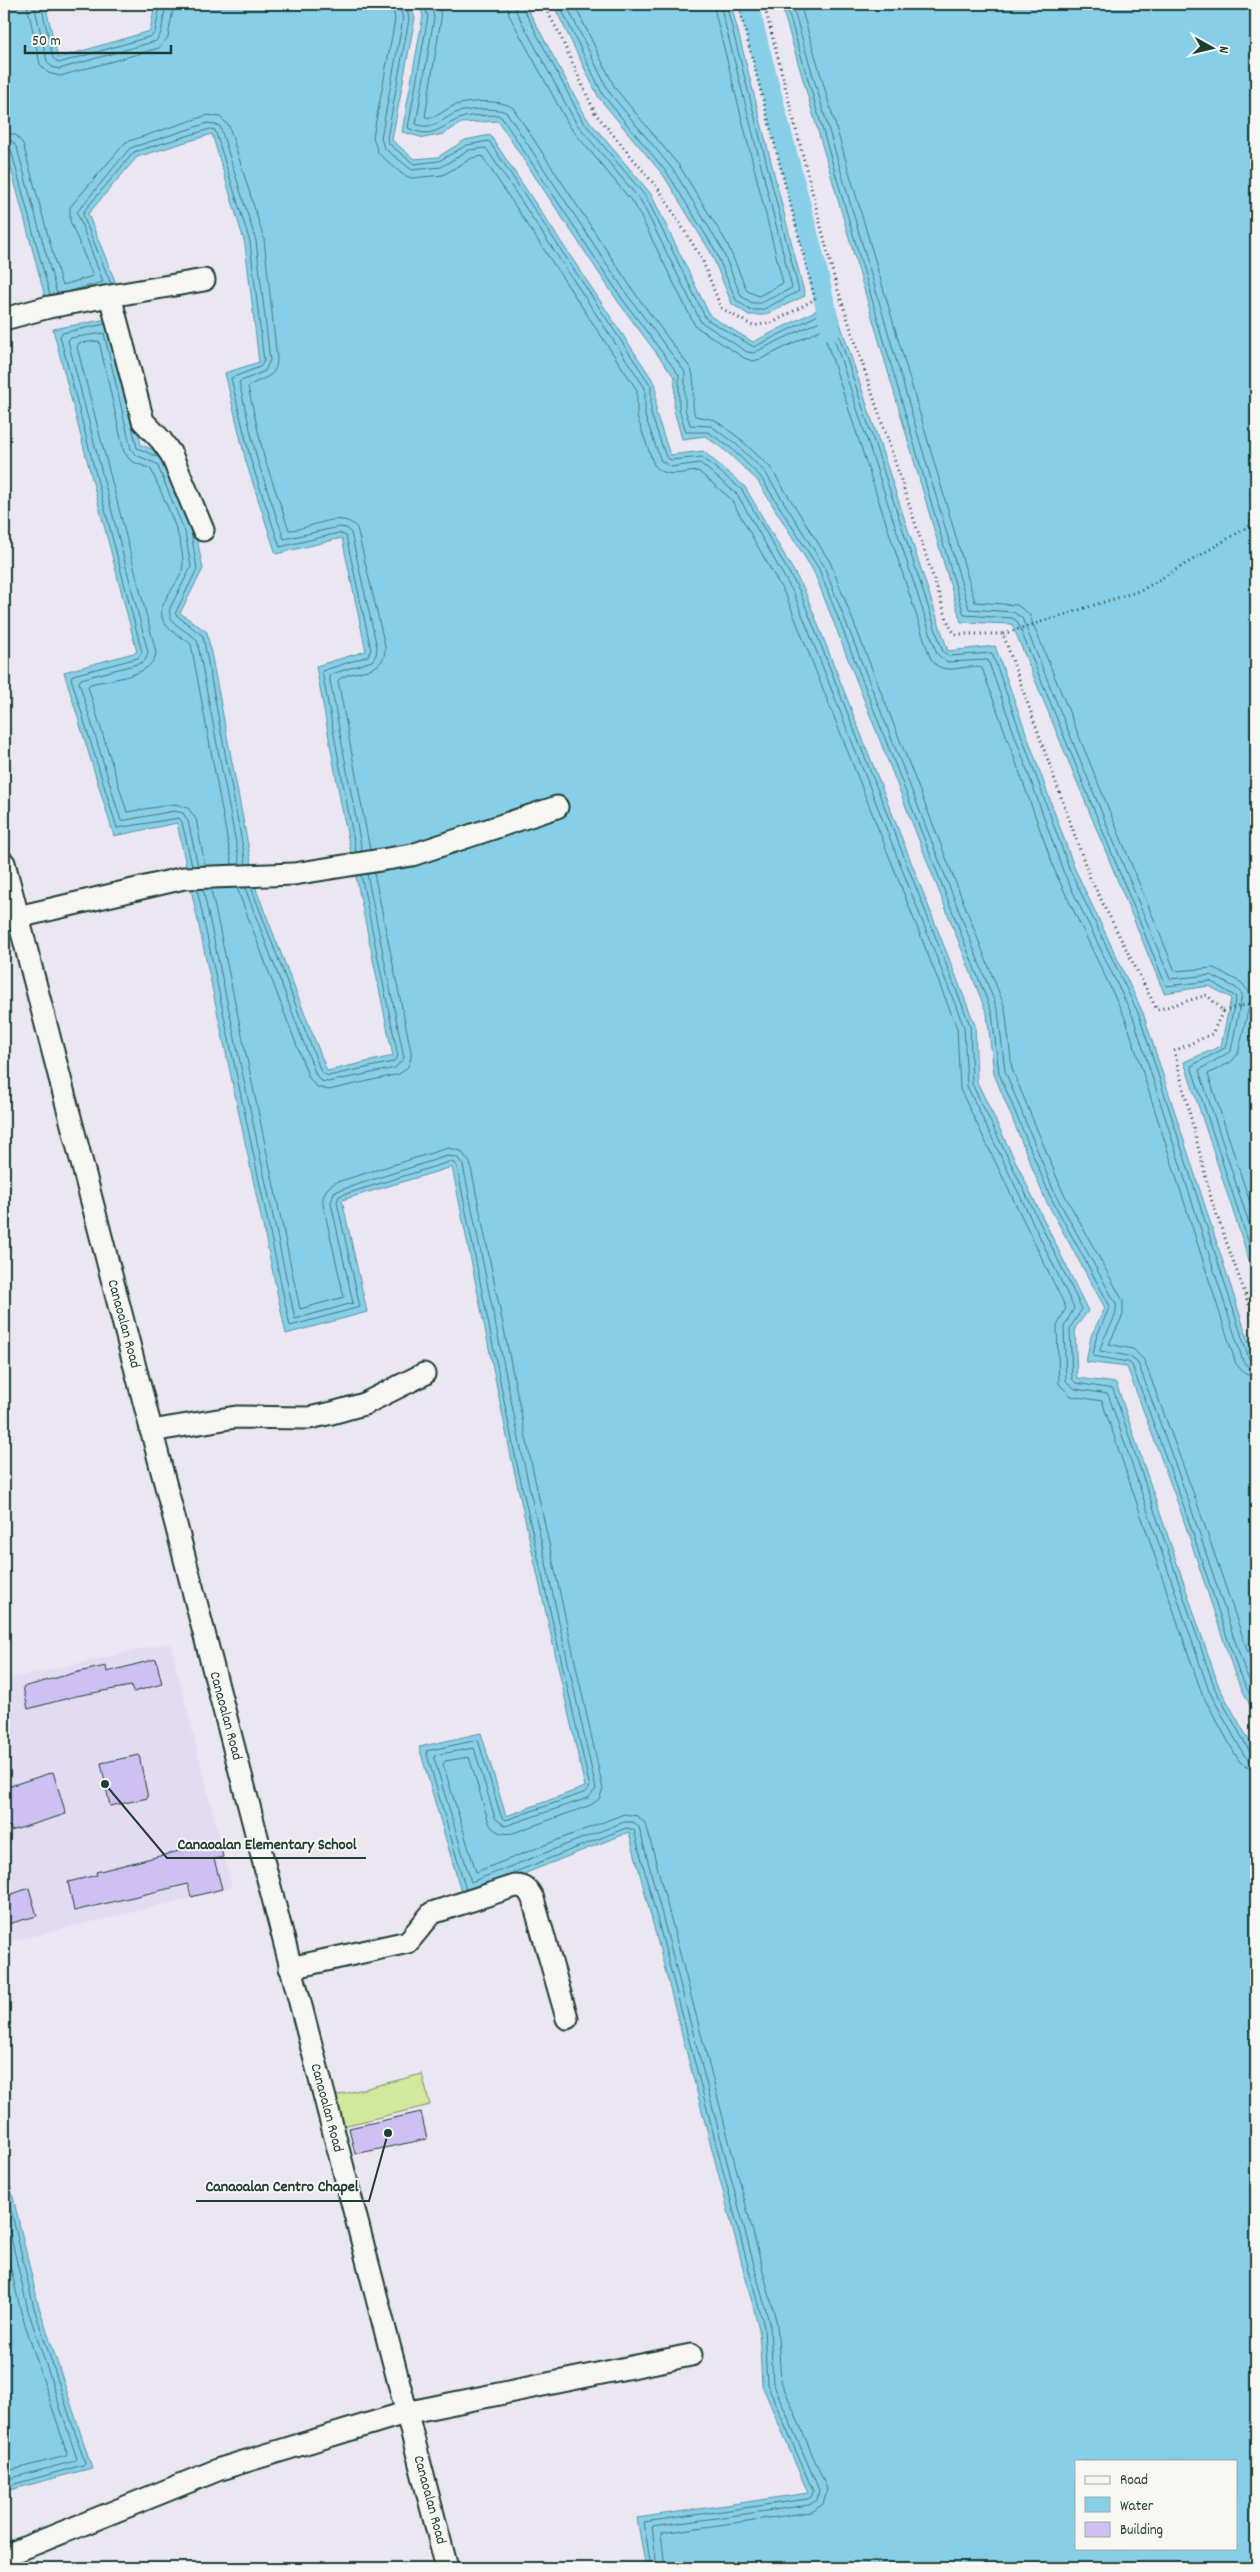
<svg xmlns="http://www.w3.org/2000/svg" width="1260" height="2572" font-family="Dekko,sans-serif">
<rect width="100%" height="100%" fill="#eae6f2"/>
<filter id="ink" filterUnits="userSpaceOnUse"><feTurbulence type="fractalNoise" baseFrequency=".02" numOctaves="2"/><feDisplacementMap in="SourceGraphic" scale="10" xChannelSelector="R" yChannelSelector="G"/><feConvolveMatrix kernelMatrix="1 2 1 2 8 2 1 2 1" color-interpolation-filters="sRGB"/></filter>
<g filter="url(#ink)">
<path fill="#e2dbf2" d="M170,1643L232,1888L4,1943V1680Z"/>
<path fill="#d1e89d" stroke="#789268" d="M422,2074L430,2105L343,2126L336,2096Z"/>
<path fill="#87cfe8" stroke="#5d95a0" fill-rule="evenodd" d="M4,4H45L58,58L150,31L155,4H410L415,18L392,140L414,159L438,157L465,140L490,135L656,385V413L670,455L703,451L745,487L804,589L975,1025L977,1082L1088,1311L1075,1328L1077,1378L1116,1383L1219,1687L1256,1753V2568H646L637,2518L808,2493L762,2385L759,2329L629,1832L463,1898L419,1747L481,1733L506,1816L585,1787L512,1461L452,1167L342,1200L367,1312L286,1334L177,823L114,836L64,672L137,652L53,329L113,318L141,445L165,454L195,529L203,569L180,613L207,632L257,892L327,1071L393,1056L341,804L316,666L366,651L342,538L276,554L246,462L225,373L259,362L245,244L212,134L137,157L88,214L119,291L48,308L4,142ZM1076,2461H1236V2548H1076Z
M419,4H525L586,117L651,194L710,316L753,342L833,302L948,651L995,646L1074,867L1143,1013L1256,1365V1717L1235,1675L1180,1509L1127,1367L1086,1362L1091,1336L1105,1308L1045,1199L994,1074L987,1014L814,572L757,480L727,452L705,436L682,439L674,410L675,378L619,303L498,121L461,123L444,134L424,138L402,132L423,16Z
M553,4H731L805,296L764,315H749L732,304L711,253L664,176L599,98Z
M781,4H1256V1281L1184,1062L1221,1046L1231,998L1209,986L1164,993L1012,624L961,622Z
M4,2159L39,2307L92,2468L6,2491L4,2522Z"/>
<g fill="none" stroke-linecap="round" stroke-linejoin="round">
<path stroke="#49777c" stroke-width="1" d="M27,4L40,64L48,73L60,76L159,48L168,37L174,4
M34,4L47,61L52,67L59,69L156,41L161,33L166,4
M41,4L53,58L59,63L152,36L155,32L160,4
M392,4L395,20L373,137L378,153L402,174L411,178L443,175L472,158L482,156L637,390V417L654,465C666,479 682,472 698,471L731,499L787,598L957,1028L960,1089L1066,1308L1057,1326L1059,1384L1071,1396L1102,1401L1202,1694L1239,1761L1247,1767L1256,1769
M399,4L403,19L381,138L384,148L412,170L441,167L469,150L486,148L645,388V416L661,461L671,467L700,463L737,494L794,594L964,1027L967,1086L1074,1308L1064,1327L1066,1381L1075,1389L1108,1394L1209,1691L1244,1755L1250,1760L1256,1761
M406,4L409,19L387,138L388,143L414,164L439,161L467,145L489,141L651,386V414L666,457L671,460L702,457L742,490L800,592L970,1025L972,1084L1082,1309L1070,1328L1072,1379L1076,1383L1113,1389L1215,1689L1250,1752L1256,1755
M424,4L428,17L408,128C433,140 439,127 459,119C469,114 486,116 498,115L502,118L623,300L679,375V409L686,432H708L731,448L760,476L819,569L992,1013L999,1073L1050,1196L1110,1306L1096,1338L1093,1356L1128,1362L1132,1365L1184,1507L1239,1673L1256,1706
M431,4L434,18L416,124C432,131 442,119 456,113C465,109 500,107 507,113L628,296L685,372V409L690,425L711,426L735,443L765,472L824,566L998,1011L1005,1071L1055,1194L1116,1304C1119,1319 1102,1335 1100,1351L1129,1356L1138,1363L1190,1505L1245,1671L1256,1693
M439,4L441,19L425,117C437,120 445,108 456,105C469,101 502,99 513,108L634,292L691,369C697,384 690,401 695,416L715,420L739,438L770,467L830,562L1005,1008L1012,1069L1062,1190L1123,1301V1315L1109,1344L1133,1349L1144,1360L1197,1503L1256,1676
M507,4L509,15L570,127L635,205L695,326L744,358L753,361L761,359L820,330L823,331L930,657C942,680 965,662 982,668L1056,874L1126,1020L1236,1364L1245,1374L1256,1377
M514,4L516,11L576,123L641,201L701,322L747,352L753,353L824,319L828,320L937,654L947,662L988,660L1063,871L1133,1017L1243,1361L1248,1367L1256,1370
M521,4L582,120L646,197L706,319L754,347L828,310L831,311L943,652L949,656L992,653L1069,868L1139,1015L1249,1359L1256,1363
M559,4L603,95L668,174L715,250L736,300L750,310H762L799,291L726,4
M566,4L609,92L674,171L721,247L741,296L752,303H761L792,288L720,4
M574,4L615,88L680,167L727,243L747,291L759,296L783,283L713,4
M786,4L964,615L1012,618L1017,621L1166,986L1210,981L1236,997L1225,1048L1191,1066L1256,1265
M792,4L969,609L1013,612L1022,618L1170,979L1211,975L1236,988L1242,994L1231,1051L1199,1070L1256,1245
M800,4L975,602L1017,605L1029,614L1175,971L1214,968L1242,983L1249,992L1250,1002L1238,1054L1231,1062L1208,1074L1256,1221
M4,132L16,135L23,144L61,283L63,285L93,276L70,221V207L126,142L208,115L220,117L229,126L264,239L277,359C277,380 260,377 248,387L264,457L289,530C310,530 341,508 357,528L385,646C387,676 353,668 338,680L370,850
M4,139L12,141L17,148L57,294
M4,145L11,150L50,295
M111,284L83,216L84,211L134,152L210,129L215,130L250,242L264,361L260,367L231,378L251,461L280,547L339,533L346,536L371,649L368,656L322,671L356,852
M66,292L103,282L77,212L130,148L208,123L220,126L256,241L270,360L265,371L239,382L257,459L284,539L339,527L347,528L351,533L377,647L376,655L372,661L329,675L362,851
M105,324L62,333L60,336L142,652L138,658L73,675L71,678L117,828L179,818L182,822L192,866
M130,417L137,448L158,457
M191,532L197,569L175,614L203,636L246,864
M205,865L196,819L188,808L175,804L127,812L88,687L90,684C110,679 154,677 156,652L77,347L79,343L99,341L124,452L131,461L151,469C162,496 184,537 183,565C182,585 150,605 166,625C172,633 183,637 191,644L232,864
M198,866L188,821L183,813L174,811L121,821L79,682L81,679L141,663L146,659L148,652L68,341L70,338L104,333L131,449L136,455L157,464L185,532L191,567L170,608C166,624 187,630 197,640L240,864
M251,887L321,1072L328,1076L393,1062L398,1056L361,875
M237,888L309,1078L317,1087L329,1090L399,1074C408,1069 412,1062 411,1051L374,873
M245,888L316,1075L321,1081L328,1082L395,1068L404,1058L367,874
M197,889L290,1326L360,1307L337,1202L339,1196L449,1162L454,1163L457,1167L516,1460L590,1787L586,1792L506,1820L501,1816L478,1740L426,1751L466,1890
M203,889L295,1319L353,1303L331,1203L334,1192L447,1156L457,1157L463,1165L523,1459L596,1789L588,1798L505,1826L495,1818L474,1748L435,1755L434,1758L471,1882L624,1822H633L639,1827L770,2326L773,2383L819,2490L817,2500L809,2505L652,2527L657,2568
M211,889L300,1309L344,1297L323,1204C322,1194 327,1186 337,1182L448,1148L461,1151L470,1163L530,1457L603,1789L599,1799L591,1805L513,1833C502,1835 494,1832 489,1823L469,1757L445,1761L443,1764L476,1872L624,1814L637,1816L646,1824L777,2324L781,2381L827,2489L823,2504L812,2512L661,2533L665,2568
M490,1882L626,1828L634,1830L764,2327L767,2384L813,2491L812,2496L808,2499L644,2522L651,2568
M4,2180L34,2308L85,2463L83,2465L4,2487
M4,2207L28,2310L77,2459L75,2461L4,2480
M4,2239L21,2312L67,2453L66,2456L4,2472"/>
<path stroke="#87cfe8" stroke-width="20" d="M748,4L815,260L831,331"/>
</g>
<path fill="#cec0f2" stroke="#1f3d34" d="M156,1659L162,1684L133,1692L131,1686L76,1696L28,1709L23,1687L78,1672L106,1666L107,1672Z
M139,1755L148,1798L110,1806L101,1763Z
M53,1772L66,1814L11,1831L10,1826L4,1828V1788Z
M219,1841L223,1857L214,1859L222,1889L191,1897L188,1884L74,1911L68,1882L97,1875L96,1872Z
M29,1888L37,1916L4,1925V1897Z
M421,2112L427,2139L355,2154L349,2128Z"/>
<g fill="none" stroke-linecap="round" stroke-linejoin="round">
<defs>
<path id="minor" d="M110,296L204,280
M4,319L49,307L110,296L143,421L161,440L171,454L203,530
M4,863L447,2568
M18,917L184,878L294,874L412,855L557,807
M151,1431L236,1417L309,1418L332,1413L364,1404L424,1374
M290,1968L408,1942L432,1913L515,1886C525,1886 528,1889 533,1899L567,2018
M4,2556L220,2469L405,2413L691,2355"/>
</defs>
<use href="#minor" stroke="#1f3d34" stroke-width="25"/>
<path stroke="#1f3d34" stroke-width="3" stroke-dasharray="1 4" stroke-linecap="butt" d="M543,4L558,31L595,113L660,191L702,259L721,308L753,326L774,322L815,299L738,4
M764,4L835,281L949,625L955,634H1003L1090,878L1157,1010L1207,995L1223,1011L1212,1034L1174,1051L1212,1202L1256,1324
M1003,634L1142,590L1249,526L1256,502
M1223,1011L1256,1002
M4,2183L9,2181
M4,2492L5,2491"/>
<use href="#minor" stroke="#f6f6f2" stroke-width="21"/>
</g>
</g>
<g text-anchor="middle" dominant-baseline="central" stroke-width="4" stroke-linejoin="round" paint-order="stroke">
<g font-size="15" fill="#1f3d34" stroke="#f6f6f2">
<text transform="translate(123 1324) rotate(75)">Canaoalan Road</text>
<text transform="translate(225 1716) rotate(75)">Canaoalan Road</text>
<text transform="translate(326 2108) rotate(75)">Canaoalan Road</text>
<text transform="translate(429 2500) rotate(75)">Canaoalan Road</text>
</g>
</g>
<path fill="none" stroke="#1f3d34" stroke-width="2" d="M105 1784L167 1858H366M388 2133L369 2201H196"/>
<g fill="#1f3d34" stroke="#f6f6f2" stroke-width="2">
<circle cx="105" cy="1784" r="5"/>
<circle cx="388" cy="2133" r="5"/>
</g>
<g font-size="16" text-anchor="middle" font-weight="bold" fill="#1f3d34" stroke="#f6f6f2" stroke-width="4" stroke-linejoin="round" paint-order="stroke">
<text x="267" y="1849">Canaoalan Elementary School</text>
<text x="282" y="2191">Canaoalan Centro Chapel</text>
</g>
<rect width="1260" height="2572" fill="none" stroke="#f6f6f2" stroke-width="20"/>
<rect x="10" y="10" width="1240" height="2552" fill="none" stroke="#1f3d34" stroke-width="2" filter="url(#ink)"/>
<rect x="1075" y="2460" width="162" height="90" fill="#f6f6f2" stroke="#a0aca6"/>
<rect x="1085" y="2476" width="25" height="8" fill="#f6f6f2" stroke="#a0aca6"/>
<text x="1120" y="2484" font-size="15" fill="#1f3d34">Road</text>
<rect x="1085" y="2497" width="25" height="15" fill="#87cfe8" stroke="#a0aca6"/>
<text x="1120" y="2510" font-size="15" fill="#1f3d34">Water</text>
<rect x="1085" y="2522" width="25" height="15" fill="#cec0f2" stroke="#a0aca6"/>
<text x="1120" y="2534" font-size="15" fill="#1f3d34">Building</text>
<g transform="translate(1212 48) rotate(98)" stroke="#f6f6f2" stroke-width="4" paint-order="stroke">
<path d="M0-4L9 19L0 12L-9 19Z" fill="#1f3d34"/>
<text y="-8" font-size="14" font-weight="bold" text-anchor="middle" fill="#1f3d34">N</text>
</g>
<path d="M25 45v8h146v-8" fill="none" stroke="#1f3d34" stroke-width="2.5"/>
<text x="32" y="45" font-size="15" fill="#1f3d34" stroke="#f6f6f2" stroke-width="4" paint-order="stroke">50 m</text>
</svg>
